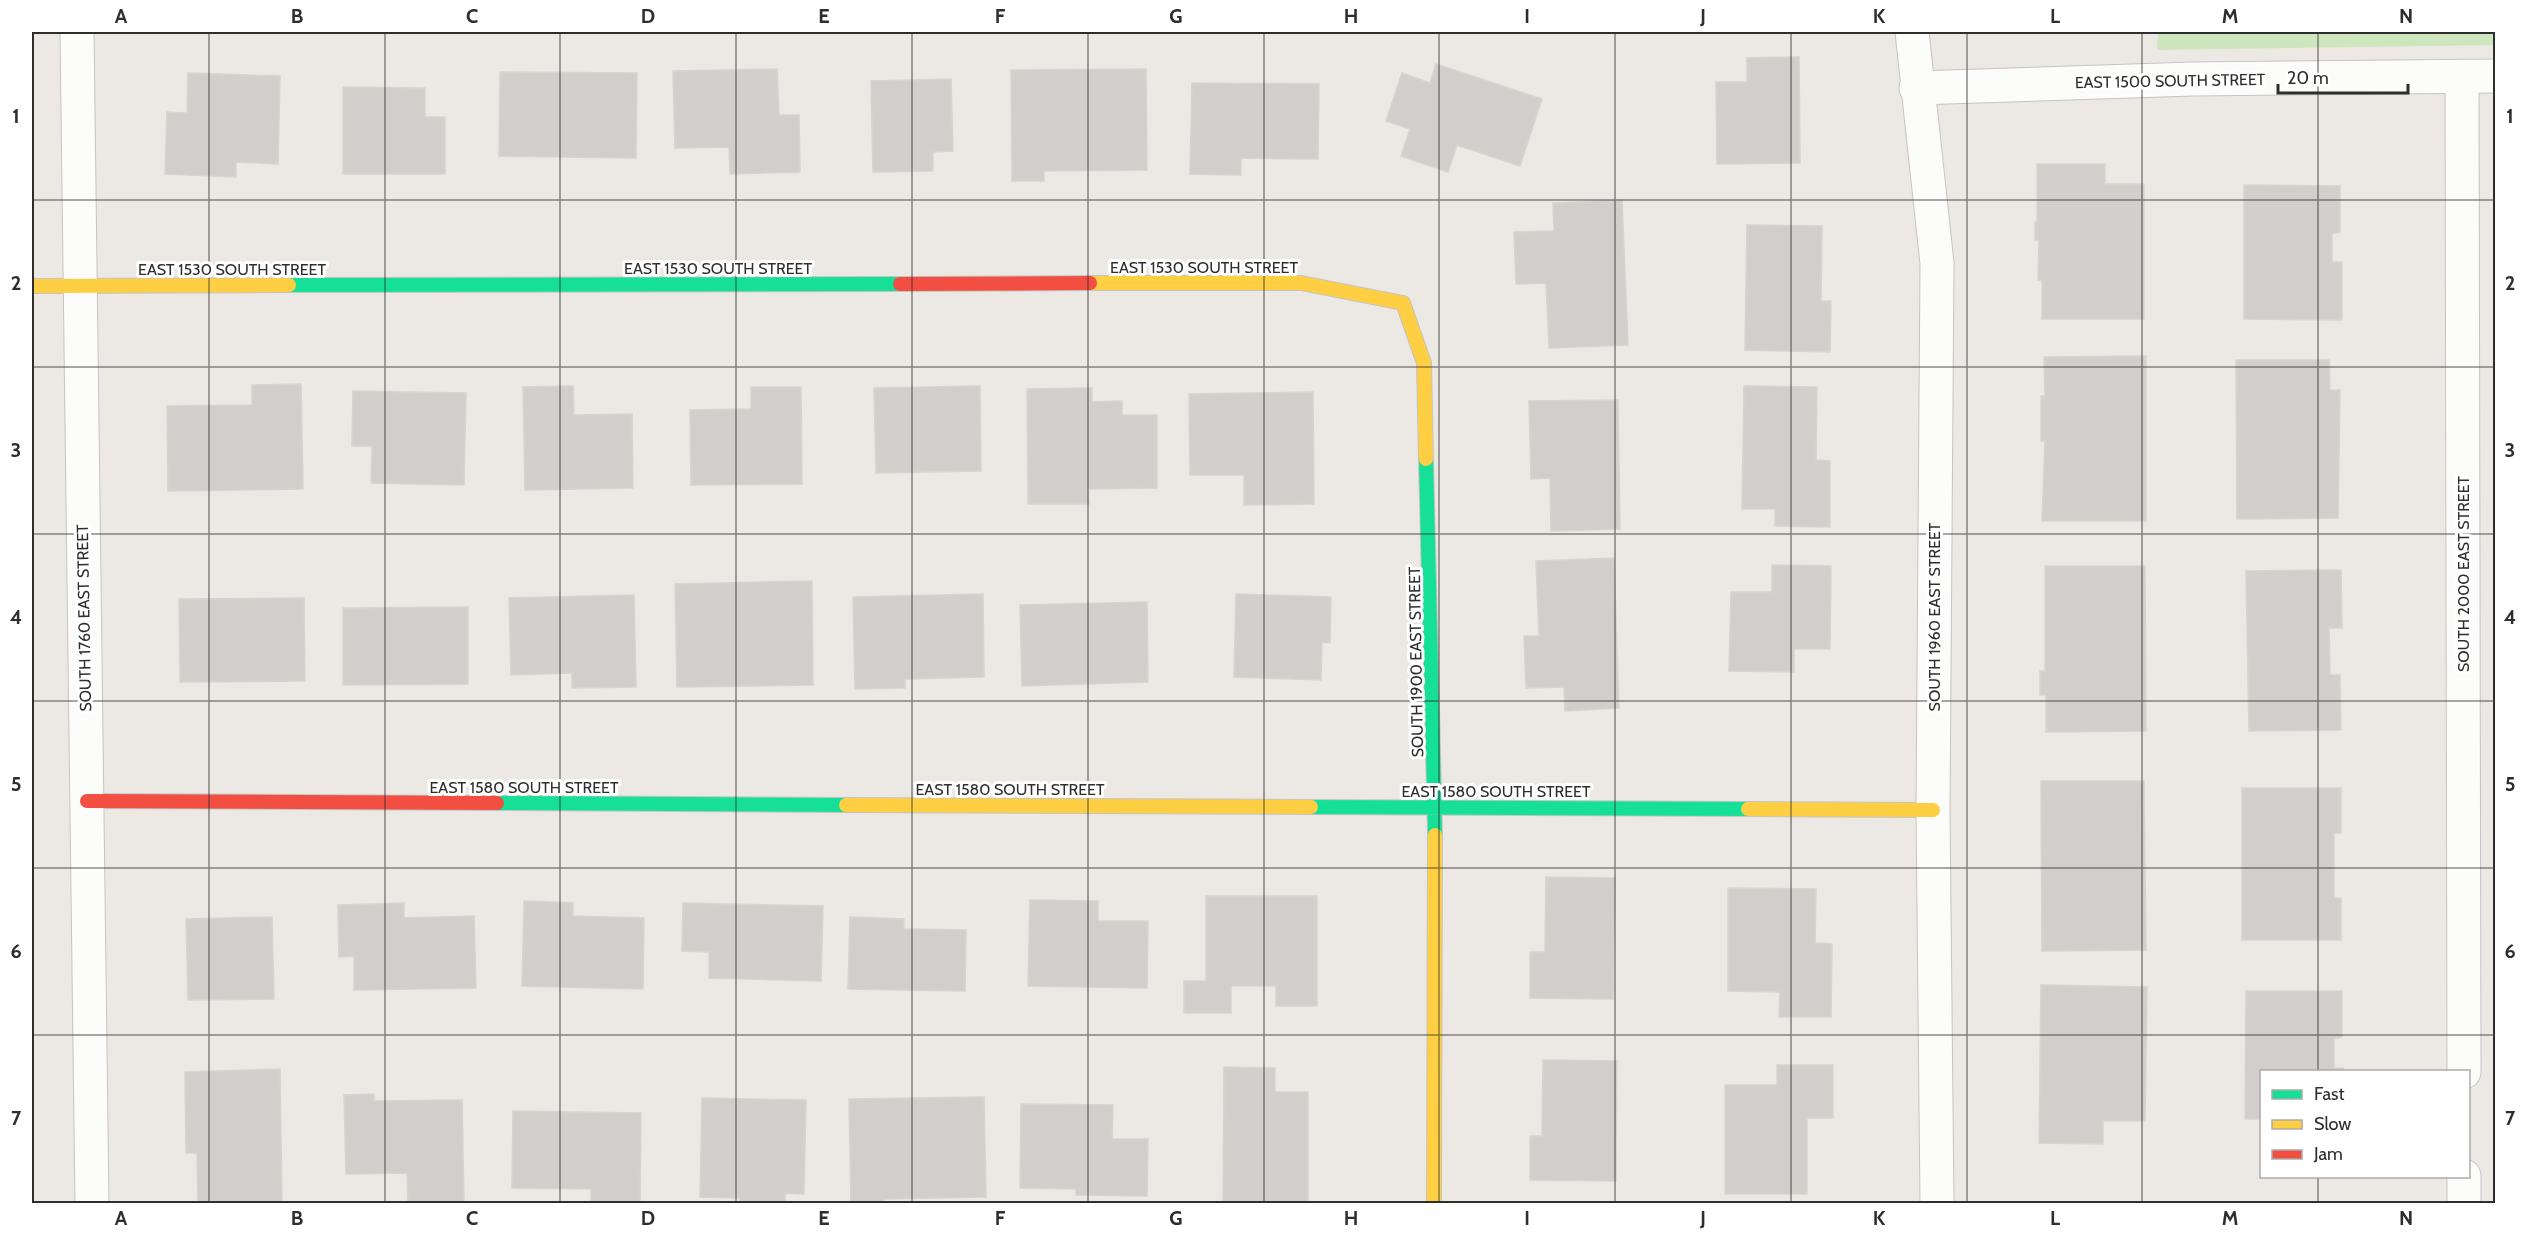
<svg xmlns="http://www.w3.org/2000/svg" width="2527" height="1235" font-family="Cabin,sans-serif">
<rect width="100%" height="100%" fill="#ece8e4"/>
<path fill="#cee6be" d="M2158,32H2495L2496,45L2157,50Z"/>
<path fill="#d1cecb" stroke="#d7d4d0" stroke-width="1.5" d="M1799,57L1800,163L1717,164L1716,82H1747V58Z
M1436,64L1542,99L1520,166L1457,145L1448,172L1401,156L1410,129L1386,121L1402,73L1430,83Z
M777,69L779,115H799L800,172L730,174L729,147L675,148L673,71Z
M1146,69L1147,170L1044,171V181H1012L1011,70Z
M500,72L637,73L636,158L499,156Z
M188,73L280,76L278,164L236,162V177L165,174L167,112L187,113Z
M951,79L953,151L933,152V171L873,172L871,81Z
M1192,83L1319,84L1318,159L1241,158V175L1190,174Z
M343,87L425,88V117H445V174H343Z
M2037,164H2105V184H2144V319H2042V280H2038L2039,240H2035V222H2037Z
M2244,185L2340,186V232L2332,234V262H2342V320L2244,319Z
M1622,200L1628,345L1549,348L1546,283L1516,284L1514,232L1554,231L1553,203Z
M1747,225L1822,226L1821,301H1831L1830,352L1745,350Z
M2146,356V521H2042L2045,441H2041V396H2045L2044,357Z
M2236,360H2329L2330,390H2340L2338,518L2237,519Z
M301,384L303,489L168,491L167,406L252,405V385Z
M573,386L574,415L632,414L633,488L525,490L523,387Z
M980,386L981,471L876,473L874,388Z
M1744,386L1817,387L1816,460L1830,461V527L1775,526V509H1742Z
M751,387H801L802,484L691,485L690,410L751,409Z
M1092,388V402L1122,401V415H1157V488L1088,489L1089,504H1028L1027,389Z
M353,391L466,393L464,485L371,483L372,446H352Z
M1313,392L1314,504L1244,505V475H1190L1189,394Z
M1618,400L1620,529L1551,531L1550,478L1531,479L1529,401Z
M1614,558L1619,708L1565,711L1564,687L1526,688L1524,636H1539L1536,561Z
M1772,565L1831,566L1830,649H1794V672L1729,671L1731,592H1772Z
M2045,566H2145L2146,731L2046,732V695H2040V671H2045Z
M2341,570L2342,628H2329L2330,675H2340L2341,730L2249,731L2246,571Z
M812,581L813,685L677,687L675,584Z
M983,594L984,677L905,679V688L855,689L853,597Z
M1236,594L1331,597L1330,643L1322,642L1321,680L1234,677Z
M634,595L636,687L572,688V673L511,675L509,598Z
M304,598L305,681L180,682L179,599Z
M1147,602L1148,682L1022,686L1020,605Z
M468,607V684L343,685V608Z
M2041,781H2144L2146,950L2042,951Z
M2242,788H2341V833H2334V898H2341V940H2242Z
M1546,877L1615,878L1613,999L1530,998V952H1545Z
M1728,888L1816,889L1815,943L1832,944L1831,1017H1779L1780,992L1728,991Z
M1206,896H1317V1006H1276V986H1231V1013H1184V981H1206Z
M1030,900L1098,901V921H1148L1147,988L1028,986Z
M524,901L573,903V916L644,918L643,989L522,986Z
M404,903V918L474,916L476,988L354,990V956L339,957L338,905Z
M683,903L823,906L821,981L709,978V952L682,951Z
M272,917L274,999L188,1000L186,919Z
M850,917L904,919V929L966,930L965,991L848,989Z
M2041,985L2147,987L2145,1121H2103V1144L2039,1143Z
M2246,991H2342V1037L2334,1039V1068H2343V1072H2262V1119H2245Z
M1543,1060L1617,1061L1616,1181L1530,1180V1136H1542Z
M1777,1065H1833V1118H1807V1194H1725V1085H1777Z
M1224,1067L1275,1068V1092H1308V1204H1223Z
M280,1069L282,1204H198L197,1153H186L185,1072Z
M374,1094V1101L462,1100L464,1204H408L407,1173L346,1174L344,1095Z
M984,1097L986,1197L883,1199V1204H851L849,1099Z
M702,1098L806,1100L804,1194L785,1193V1204H740V1198L700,1197Z
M1021,1104L1113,1105L1112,1139H1148L1147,1196L1076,1195V1189L1020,1188Z
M513,1111L641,1113L640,1202H591V1189L512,1188Z"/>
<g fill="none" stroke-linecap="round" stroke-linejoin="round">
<defs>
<path id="street" d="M77,32L92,1204
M1912,32L1937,263L1933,810L1937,1204
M2462,77L2464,1072
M1916,88L2192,79L2496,76
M2464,1176V1204"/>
<path id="fast" d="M289,285L900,284
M1426,459L1435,835
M497,803L846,805
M1311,807L1748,809"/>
<path id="slow" d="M1090,283H1301L1403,303L1424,363L1426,459
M32,286L289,285
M846,805L1311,807
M1748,809L1933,810
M1434,1204L1435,835"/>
<path id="jam" d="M900,284L1090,283
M87,801L497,803"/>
</defs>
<use href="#street" stroke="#c5c4c5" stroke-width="35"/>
<use href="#fast" stroke="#c5c4c5" stroke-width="16"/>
<use href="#slow" stroke="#c5c4c5" stroke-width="16"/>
<use href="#jam" stroke="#c5c4c5" stroke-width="16"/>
<use href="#street" stroke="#fcfcfb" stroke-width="33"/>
<use href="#fast" stroke="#16e098" stroke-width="14"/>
<use href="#slow" stroke="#ffcf43" stroke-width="14"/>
<use href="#jam" stroke="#f24e42" stroke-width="14"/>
</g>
<path fill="none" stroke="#2e2e2e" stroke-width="1.5" stroke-opacity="0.55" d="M209,32V1204M385,32V1204M560,32V1204M736,32V1204M912,32V1204M1088,32V1204M1264,32V1204M1439,32V1204M1615,32V1204M1791,32V1204M1967,32V1204M2142,32V1204M2318,32V1072M32,200H2496M32,367H2496M32,534H2496M32,701H2496M32,868H2496M32,1035H2496M2318,1176V1204"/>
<g text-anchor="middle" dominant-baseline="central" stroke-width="6" stroke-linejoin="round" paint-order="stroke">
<g font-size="16" fill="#2e2e2e" stroke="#fff">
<text transform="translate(2170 81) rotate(-1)">EAST 1500 SOUTH STREET</text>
<text x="1204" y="267">EAST 1530 SOUTH STREET</text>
<text x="718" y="268">EAST 1530 SOUTH STREET</text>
<text x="232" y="269">EAST 1530 SOUTH STREET</text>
<text transform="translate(2463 574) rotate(-90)">SOUTH 2000 EAST STREET</text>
<text transform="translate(1934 617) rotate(-90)">SOUTH 1960 EAST STREET</text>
<text transform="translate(84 618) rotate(-91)">SOUTH 1760 EAST STREET</text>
<text transform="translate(1416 662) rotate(-91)">SOUTH 1900 EAST STREET</text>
<text x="524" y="787">EAST 1580 SOUTH STREET</text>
<text x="1010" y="789">EAST 1580 SOUTH STREET</text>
<text x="1496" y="791">EAST 1580 SOUTH STREET</text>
</g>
</g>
<rect width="2527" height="1235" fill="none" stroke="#ffffff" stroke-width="66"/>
<rect x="2260" y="1070" width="210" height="108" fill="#ffffff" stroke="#ababab" stroke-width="1.5"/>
<rect x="2272" y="1090" width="30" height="9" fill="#16e098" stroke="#ababab" stroke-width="1.5"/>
<text x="2314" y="1100" font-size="18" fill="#2e2e2e">Fast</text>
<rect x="2272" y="1120" width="30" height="9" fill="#ffcf43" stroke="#ababab" stroke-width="1.5"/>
<text x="2314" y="1130" font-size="18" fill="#2e2e2e">Slow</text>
<rect x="2272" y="1150" width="30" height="9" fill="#f24e42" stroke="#ababab" stroke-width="1.5"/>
<text x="2314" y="1160" font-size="18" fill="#2e2e2e">Jam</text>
<path d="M2278 84v9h130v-9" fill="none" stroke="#2e2e2e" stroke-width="3"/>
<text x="2287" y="84" font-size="18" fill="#2e2e2e" stroke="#ffffff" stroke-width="4.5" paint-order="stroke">20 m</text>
<rect x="33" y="33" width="2461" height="1169" fill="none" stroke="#2e2e2e" stroke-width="2"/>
<g font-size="20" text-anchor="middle" font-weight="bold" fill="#2e2e2e">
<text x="121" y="23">A</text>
<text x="297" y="23">B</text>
<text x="472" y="23">C</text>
<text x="648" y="23">D</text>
<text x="824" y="23">E</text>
<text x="1000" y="23">F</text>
<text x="1176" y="23">G</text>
<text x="1351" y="23">H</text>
<text x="1527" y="23">I</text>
<text x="1703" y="23">J</text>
<text x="1879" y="23">K</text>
<text x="2055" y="23">L</text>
<text x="2230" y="23">M</text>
<text x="2406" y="23">N</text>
<text x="16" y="123">1</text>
<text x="2510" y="123">1</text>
<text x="16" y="290">2</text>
<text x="2510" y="290">2</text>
<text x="16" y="457">3</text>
<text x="2510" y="457">3</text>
<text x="16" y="624">4</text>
<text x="2510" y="624">4</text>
<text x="16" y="791">5</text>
<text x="2510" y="791">5</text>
<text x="16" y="958">6</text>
<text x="2510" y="958">6</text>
<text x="16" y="1125">7</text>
<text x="2510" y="1125">7</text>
<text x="121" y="1225">A</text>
<text x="297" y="1225">B</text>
<text x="472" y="1225">C</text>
<text x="648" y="1225">D</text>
<text x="824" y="1225">E</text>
<text x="1000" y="1225">F</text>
<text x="1176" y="1225">G</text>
<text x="1351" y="1225">H</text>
<text x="1527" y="1225">I</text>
<text x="1703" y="1225">J</text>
<text x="1879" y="1225">K</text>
<text x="2055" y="1225">L</text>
<text x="2230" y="1225">M</text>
<text x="2406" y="1225">N</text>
</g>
</svg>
